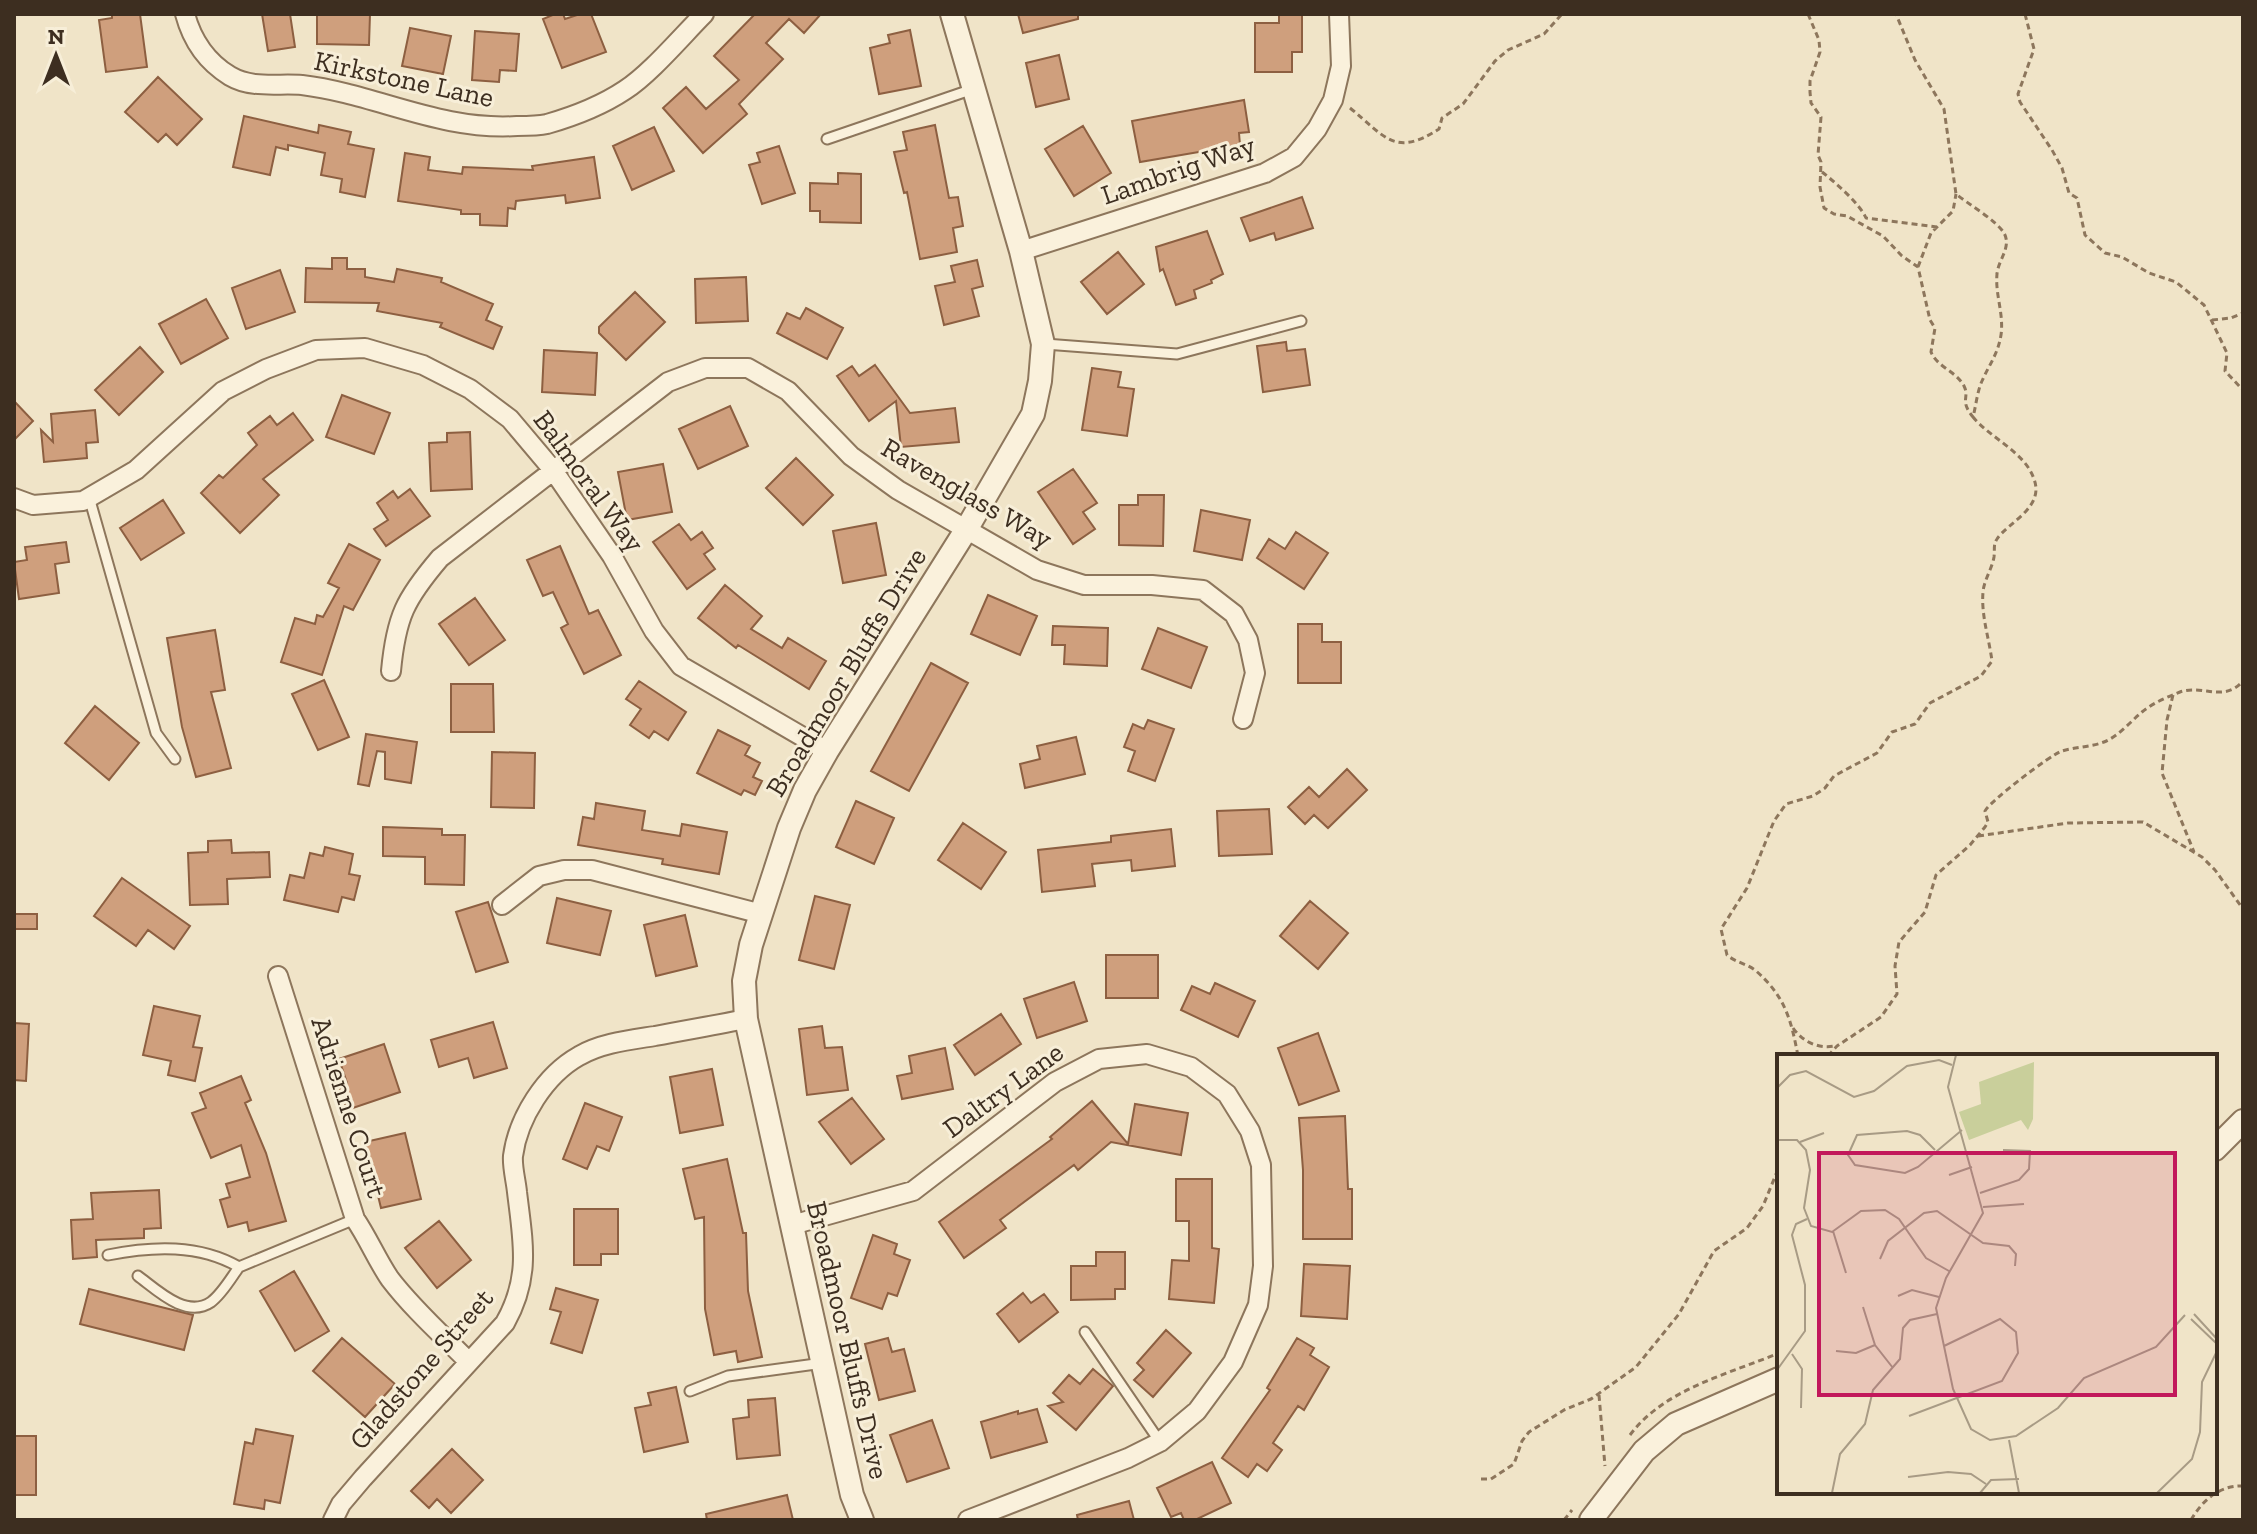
<svg xmlns="http://www.w3.org/2000/svg" width="2257" height="1534" font-family="'Zilla Slab',serif">
<rect width="100%" height="100%" fill="#f0e4c8"/>
<path fill="#cf9f7d" stroke="#8d5f41" stroke-width="2" d="M112,14H140L147,67L106,72L99,20L112,18Z
M262,14H290L295,47L268,51Z
M317,14H370L369,45L317,44Z
M555,14H563L565,19L580,14H591L606,52L562,68L543,19Z
M755,14H821L804,33L789,19L766,43L783,59L739,104L747,114L703,153L663,108L686,87L706,109L739,80L714,56Z
M1018,14H1078V19L1023,33Z
M1279,14H1302V52H1292V72H1255V23H1279Z
M410,28L451,36L443,74L402,66Z
M910,30L921,86L879,94L870,48L890,43L888,35Z
M475,31L519,34L516,71L500,70L499,82L472,80Z
M1059,55L1069,99L1036,107L1026,63Z
M158,77L202,119L177,145L166,134L158,142L125,112Z
M1244,100L1249,132L1239,133L1240,145L1140,162L1132,121Z
M244,116L318,133L319,125L351,132L348,144L374,149L365,197L340,192L342,179L321,175L325,153L288,145V150L276,147L270,175L233,167Z
M935,125L949,198L958,197L963,226L953,228L957,252L920,259L907,192L904,193L894,152L907,150L903,132Z
M1083,126L1111,173L1074,196L1045,149Z
M654,127L674,171L632,190L613,146Z
M779,146L795,193L762,204L749,165L760,162L757,153Z
M405,153L430,157L428,170L462,174L463,167L533,170L532,166L594,157L600,198L566,203L565,195L516,201L515,209L508,208L507,226L480,225V214H461V210L398,201Z
M838,173L861,174V223L820,222V211H810V183L838,184Z
M1302,197L1313,228L1276,240L1274,233L1250,241L1241,218Z
M1207,231L1223,274L1211,280L1212,283L1194,290L1196,298L1176,305L1163,269L1160,271L1156,247Z
M1118,252L1144,284L1107,314L1081,282Z
M332,258H347V269H365V277L394,282L397,269L442,278L441,282L493,304L486,320L502,327L493,349L440,327L442,323L377,311L379,303L305,302L306,268L332,269Z
M977,260L983,286L972,289L979,316L944,325L935,286L955,282L951,266Z
M280,270L295,312L246,329L232,288Z
M746,277L748,321L696,323L695,279Z
M635,292L665,322L626,360L599,333V327Z
M206,299L228,338L181,364L159,324Z
M806,308L843,328L827,359L777,333L787,313L800,319Z
M1286,342L1287,351L1305,349L1310,385L1263,392L1257,346Z
M140,347L163,372L119,415L95,390Z
M544,350L597,353L595,395L542,392Z
M875,365L910,413L955,408L959,442L901,447L896,401L869,421L837,376L852,366L859,376Z
M1092,368L1121,372L1118,387L1134,389L1127,436L1082,430Z
M342,395L390,413L374,454L326,437Z
M14,401L33,421L14,440Z
M730,406L748,446L698,469L679,429Z
M95,410L98,442L86,443L87,458L44,462L41,430L53,442L51,414Z
M293,413L313,440L263,479L279,495L240,533L201,493L219,475L223,478L257,445L248,433L270,416L277,425Z
M470,432L472,489L431,491L429,443L447,442V433Z
M796,458L833,495L803,525L766,488Z
M663,464L672,512L627,520L618,472Z
M1073,469L1097,503L1083,512L1095,529L1073,544L1038,492Z
M410,489L430,516L386,546L374,529L388,520L377,503L393,491L398,498Z
M1138,495H1164L1163,546L1119,545V505H1138Z
M163,500L184,533L141,560L120,528Z
M1201,510L1250,520L1242,560L1194,551Z
M876,523L886,575L843,583L833,531Z
M679,524L691,540L702,532L713,548L704,554L715,569L687,589L653,542Z
M1296,532L1328,553L1304,589L1257,558L1269,539L1285,549Z
M66,542L69,562L55,564L59,593L19,599L14,562L27,560L25,547Z
M349,544L380,560L353,610L344,606L322,675L281,662L295,618L315,624L317,615L323,617L339,588L328,583Z
M560,546L589,614L598,610L621,655L584,674L561,628L568,624L553,592L543,596L527,560Z
M725,585L762,616L751,629L782,648L788,638L826,661L809,689L738,645L736,648L698,618Z
M988,595L1037,616L1020,655L971,634Z
M475,598L505,640L469,665L439,624Z
M1298,624H1322V642H1341V683H1298Z
M1053,626L1108,628L1107,666L1064,664L1065,645H1052Z
M1158,628L1207,647L1191,688L1142,669Z
M215,630L225,690L211,692L231,768L196,777L182,727L167,638Z
M931,663L968,683L909,791L871,771Z
M324,680L349,737L318,750L292,694Z
M639,681L686,712L668,740L654,731L649,738L630,725L641,709L626,699Z
M451,684H493L494,732H451Z
M95,706L139,743L109,780L65,743Z
M1148,720L1174,729L1155,781L1128,771L1135,751L1124,747L1133,724L1144,729Z
M718,730L750,746L745,755L760,763L753,777L762,781L755,795L744,790L741,795L697,773Z
M366,734L417,742L411,783L385,779V752L377,751L369,786L358,784Z
M1076,737L1085,774L1025,788L1020,764L1040,759L1037,746Z
M492,752L535,753L534,808L491,807Z
M1347,769L1367,790L1328,828L1314,815L1305,824L1288,807L1309,787L1319,797Z
M856,801L894,818L874,864L836,847Z
M596,803L645,811L642,830L680,836L682,824L727,832L719,874L662,864L663,859L578,845L583,817L594,819Z
M1269,809L1272,854L1219,856L1217,811Z
M963,823L1006,852L981,889L938,860Z
M383,827L442,829V835H465L464,885L425,884V857L383,856Z
M1171,829L1175,866L1132,871L1131,860L1092,864L1095,886L1042,892L1038,850L1111,842V836Z
M231,840L232,853L269,852L270,877L227,879L228,904L190,905L188,853L208,852V841Z
M325,847L353,854L349,874L360,876L354,900L342,897L338,912L284,900L290,875L304,878L310,853L323,856Z
M122,878L190,926L174,949L148,930L136,946L94,916Z
M815,896L850,905L834,969L799,960Z
M557,898L611,911L600,955L547,943Z
M1310,901L1348,933L1318,969L1280,936Z
M488,902L508,962L476,972L456,912Z
M14,914H37V929H14Z
M685,915L697,966L656,976L644,925Z
M1106,955H1158V998H1106Z
M1074,982L1087,1021L1037,1038L1024,999Z
M1215,983L1255,1001L1238,1037L1181,1010L1192,986L1210,994Z
M154,1006L200,1016L193,1047L202,1048L195,1081L168,1075L171,1061L143,1055Z
M1001,1014L1021,1044L975,1075L954,1045Z
M493,1022L507,1068L474,1078L468,1058L439,1067L431,1040Z
M14,1023L29,1024L26,1081L14,1080Z
M822,1026L825,1048L842,1047L848,1090L807,1095L799,1029Z
M1318,1033L1339,1091L1299,1105L1278,1048Z
M384,1044L400,1092L347,1110L339,1086L347,1083L339,1059Z
M945,1048L953,1089L902,1099L897,1076L912,1073L909,1056Z
M712,1069L723,1125L680,1133L670,1077Z
M241,1076L251,1100L245,1103L266,1153L286,1221L249,1231L247,1222L228,1227L220,1200L230,1197L226,1184L250,1177L241,1145L211,1158L192,1113L206,1108L200,1093Z
M852,1098L884,1139L851,1164L819,1122Z
M1092,1101L1128,1144L1135,1104L1188,1113L1181,1155L1111,1142L1078,1170L1074,1165L1000,1220L1006,1228L964,1258L939,1222L1052,1139L1050,1137Z
M585,1103L622,1117L609,1151L597,1146L587,1169L563,1159Z
M1345,1116L1348,1189H1352V1239H1303V1170L1299,1118Z
M405,1133L421,1199L381,1208L365,1142Z
M727,1159L743,1233H746L748,1291L762,1357L738,1362L736,1351L714,1355L705,1309L704,1217L695,1219L683,1169Z
M1176,1179H1212V1248L1219,1249L1214,1303L1169,1299L1172,1260L1189,1261V1221H1176Z
M159,1190L161,1228L144,1229V1238L96,1240L97,1257L73,1259L71,1220L93,1219L91,1193Z
M574,1209H618V1254H601V1265H574Z
M439,1221L471,1260L437,1288L405,1248Z
M873,1235L897,1244L894,1254L910,1260L897,1296L888,1293L882,1309L851,1298Z
M1096,1252H1125V1289H1115V1299L1071,1300V1266H1096Z
M1304,1264L1350,1266L1347,1319L1301,1316Z
M294,1271L329,1331L295,1351L260,1291Z
M556,1288L598,1300L582,1353L551,1343L561,1312L550,1309Z
M89,1289L193,1315L184,1350L80,1324Z
M1023,1293L1031,1303L1044,1294L1058,1312L1019,1342L997,1314Z
M1166,1330L1191,1353L1153,1397L1134,1380L1144,1370L1137,1363Z
M342,1338L395,1384L365,1417L313,1371Z
M888,1338L892,1352L904,1349L915,1391L879,1400L865,1344Z
M1297,1338L1314,1348L1310,1355L1329,1367L1304,1410L1298,1406L1273,1443L1282,1450L1267,1471L1257,1464L1248,1477L1222,1458L1270,1390L1267,1388Z
M1093,1369L1113,1386L1076,1430L1048,1406L1063,1402L1053,1393L1069,1375L1080,1384Z
M676,1387L688,1442L644,1452L635,1408L651,1405L648,1393Z
M775,1398L780,1455L737,1459L733,1419L749,1417L748,1400Z
M1037,1409L1047,1442L991,1458L981,1422L1018,1411V1414Z
M932,1420L949,1468L907,1482L890,1435Z
M256,1429L293,1436L280,1503L265,1500L264,1509L234,1504L245,1442L253,1444Z
M14,1436H36V1495H14Z
M452,1449L483,1480L451,1513L437,1499L429,1508L411,1491Z
M1212,1462L1231,1503L1195,1520H1184L1181,1513L1171,1517L1157,1488Z
M787,1495L793,1520H707L706,1514Z
M1129,1501L1134,1520H1078L1077,1515Z"/>
<g fill="none" stroke-linecap="round" stroke-linejoin="round">
<defs>
<path id="service" d="M827,139L973,89
M1045,344L1177,354L1301,321
M89,497L156,733L175,759
M108,1255C153,1246 199,1244 239,1267L355,1219
M138,1276C157,1290 186,1319 211,1302C222,1294 231,1278 239,1267
M1085,1332L1160,1442
M690,1391L728,1376L823,1363"/>
<path id="minor" d="M185,14C192,40 207,62 230,76C252,89 278,83 302,85C376,94 439,131 517,126C527,126 538,126 547,124C575,116 601,106 625,90C650,74 682,36 704,14
M1021,251L1265,173L1294,157L1317,129L1333,100L1341,66L1339,14
M14,498L33,505L83,501L136,470L223,391L266,369L316,350L365,348L423,365L470,389L510,419L553,470L612,556L654,631L681,666L827,751
M391,671C396,617 405,599 440,558L668,382L705,368H748L788,391L851,456L898,490L1037,570L1084,585H1152L1203,590L1234,614L1248,640L1255,673L1243,719
M502,905L539,876L564,870H592L762,914
M278,976L355,1219C368,1238 377,1260 390,1279C413,1309 441,1334 468,1361
M792,1225L913,1191L1055,1082L1099,1059L1147,1054L1191,1067L1227,1094L1250,1131L1261,1165L1263,1266L1258,1305L1233,1362L1197,1411L1160,1442L1128,1458L968,1520
M333,1520L341,1504L363,1478L505,1323C531,1277 523,1242 517,1192C516,1181 512,1167 513,1156C518,1118 545,1075 579,1056C601,1043 630,1040 655,1036C686,1030 716,1025 746,1019"/>
<path id="tertiary" d="M2215,1149L2243,1121
M862,1520L852,1495L746,1019L744,981L751,945L789,828L805,790L827,751L966,530L1033,414L1040,381L1043,344L1021,251L952,14
M1591,1520L1644,1451L1676,1424L1779,1379"/>
</defs>
<use href="#service" stroke="#8d765c" stroke-width="13"/>
<use href="#minor" stroke="#8d765c" stroke-width="22"/>
<use href="#tertiary" stroke="#8d765c" stroke-width="26"/>
<path stroke="#8d765c" stroke-width="3" stroke-dasharray="6 4" stroke-linecap="butt" d="M1808,14L1819,40L1820,52L1810,81V92L1811,103L1821,117L1818,155L1821,162L1820,187L1824,208L1834,214L1847,216L1883,236L1902,256L1918,267L1930,320L1935,328L1931,352C1937,367 1956,371 1964,386C1970,398 1959,400 1973,417
M2025,14L2034,49L2018,94L2020,102L2052,150L2062,168L2069,193L2077,198L2085,235L2105,253L2122,257L2149,273L2176,282L2204,305L2227,353L2225,371L2243,390
M1350,108C1385,136 1394,158 1439,129L1442,118L1463,104L1495,61L1508,50L1544,34L1562,14
M1822,172C1836,183 1860,204 1866,218L1937,227
M1918,267L1931,233L1953,211L1956,194
M2212,320L2231,318L2243,313
M2173,695L2167,720L2162,773L2194,852
M1978,836L2068,823L2143,822L2202,857L2215,870L2243,909
M1793,1028C1803,1042 1818,1049 1835,1046
M1798,1056C1791,1019 1785,996 1755,970C1747,964 1735,962 1727,955L1721,929L1747,888L1774,821L1786,804L1813,796L1825,788L1834,776L1877,753L1892,732L1915,724L1930,703L1981,676L1992,661C1989,638 1981,615 1983,592C1984,580 1992,569 1994,557C1995,549 1993,545 1997,539C2007,523 2045,508 2034,479C2025,452 1990,438 1973,417C1976,406 1977,392 1982,381C1989,365 1998,354 2001,335C2004,313 1995,295 1997,274C1998,260 2012,247 2004,233C1996,220 1968,204 1956,194L1944,109L1915,60L1896,14
M1828,1056L1837,1046L1881,1017L1897,994L1895,966L1899,942L1925,912L1936,875L1970,845L1985,827L1988,822L1985,811C1989,802 2050,755 2062,751C2075,747 2091,747 2104,742C2119,736 2130,722 2142,712C2153,703 2167,697 2180,692C2203,684 2224,703 2243,681
M1599,1395L1605,1466
M1630,1435C1664,1389 1729,1374 1779,1353
M1481,1479H1491L1514,1464L1522,1441L1529,1432L1564,1410L1591,1399L1636,1367L1679,1314L1714,1251L1747,1228L1763,1206L1779,1167
M1564,1520L1572,1510
M2191,1520C2202,1501 2219,1485 2243,1486"/>
<use href="#service" stroke="#faf1dc" stroke-width="9"/>
<use href="#minor" stroke="#faf1dc" stroke-width="18"/>
<use href="#tertiary" stroke="#faf1dc" stroke-width="22"/>
</g>
<g text-anchor="middle" dominant-baseline="central" stroke-width="6" stroke-linejoin="round" paint-order="stroke">
<g font-size="28" fill="#3d2e20" stroke="#f7eed8">
<text transform="translate(404 79) rotate(12)">Kirkstone Lane</text>
<text transform="translate(1178 170) rotate(-19)">Lambrig Way</text>
<text transform="translate(589 481) rotate(54)">Balmoral Way</text>
<text transform="translate(967 493) rotate(30)">Ravenglass Way</text>
<text transform="translate(846 672) rotate(-59)">Broadmoor Bluffs Drive</text>
<text transform="translate(1003 1090) rotate(-36)">Daltry Lane</text>
<text transform="translate(349 1107) rotate(72)">Adrienne Court</text>
<text transform="translate(848 1340) rotate(77)">Broadmoor Bluffs Drive</text>
<text transform="translate(421 1369) rotate(-49)">Gladstone Street</text>
</g>
</g>
<g transform="translate(1777 1054)">
<rect width="440" height="440" fill="#f0e4c8"/>
<path d="M257,8L256,65L251,76L244,66L192,86L182,58L204,50L202,28Z" fill="#c9cf9b"/>
<path fill="none" stroke="#a89b85" stroke-width="2" d="M179,1L171,33L206,159L169,224L159,254L176,335L194,375L213,386L239,382L281,354L307,324L379,293L408,261M0,34L13,21L29,17L77,43L97,37L130,12L162,6L175,11M0,86H20L29,96L33,116L27,154L34,172L55,178L84,157L108,156L122,165L149,204L172,217M23,88L47,79M158,96L143,81L130,77L80,81L71,101L78,111L128,119L141,113L185,76M172,121L195,113M203,139L242,126L252,115L253,97L226,96M206,153L247,150M56,177L69,219M103,205L111,187L147,159L160,157L206,189L232,192L239,200L238,212M121,242L135,236L162,243M86,253L98,291L116,314M417,260L440,285M414,265L440,290M59,297L79,299L98,291M15,300L25,315L24,354M0,316L28,277V231L15,181L19,170L30,165M132,362L225,327L241,299L239,278L223,265L167,292M232,386L242,439M131,423L171,418L194,420L209,430M55,439L63,400L88,370L96,336L123,305L126,274L133,266L160,260M203,439L214,426L242,425M380,439L415,405L423,378L425,328L440,297"/>
<path fill="#c2185b" fill-opacity="0.15" stroke="#c2185b" stroke-width="4" d="M42,99H398V341H42Z"/>
<rect width="440" height="440" fill="none" stroke="#3d2e20" stroke-width="4"/>
</g>
<rect width="2257" height="1534" fill="none" stroke="#3d2e20" stroke-width="32"/>
<g transform="translate(56 56)" stroke="#f7eed8" stroke-width="6" paint-order="stroke">
<path d="M0-6L14 30L0 20L-14 30Z" fill="#3d2e20"/>
<text y="-12" font-size="22" font-weight="bold" text-anchor="middle" fill="#3d2e20">N</text>
</g>
</svg>
